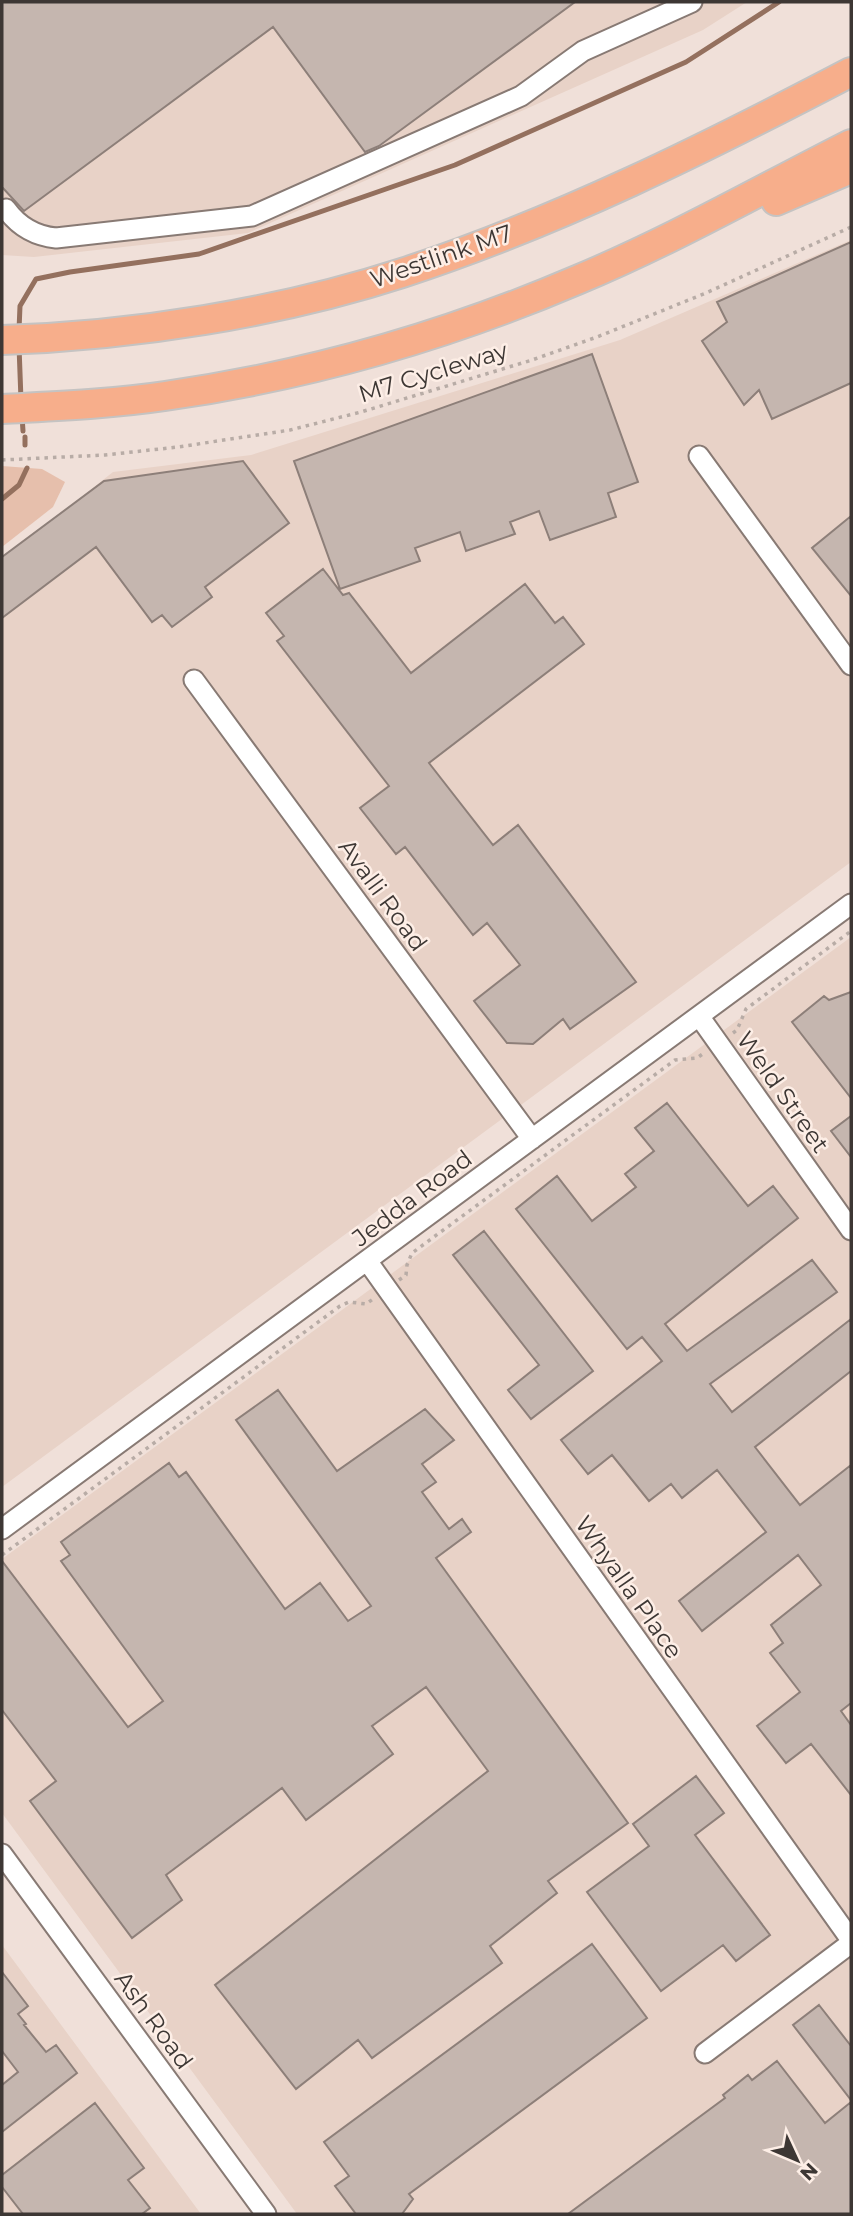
<svg xmlns="http://www.w3.org/2000/svg" width="853" height="2216" font-family="Montserrat,sans-serif">
<rect width="100%" height="100%" fill="#f0e0d9"/>
<path fill="#e8d2c7" d="M2,2H747L703,30L248,233L34,257L2,255Z
M851,240V862L2,1487V560L113,472L251,455L620,340Z
M851,937V2214H297L2,1813V1559Z
M2,1945L201,2214H2Z"/>
<path fill="#e6bfac" d="M2,466L42,469L65,482L53,507L2,547Z"/>
<g fill="none" stroke-linecap="round" stroke-linejoin="round">
<path stroke="#94705e" stroke-width="5" d="M19,330L20,306L36,279L70,272L199,254L455,165L686,62L779,2
M19,346L21,400
M22,416L23,431
M25,437V445
M2,499L19,485L27,468"/>
</g>
<path fill="#c5b6af" stroke="#8d7f79" stroke-width="2" d="M2,2H575L379,146L365,152L273,27L24,211L2,187Z
M851,242V383L772,419L759,390L744,405L702,341L727,322L717,302Z
M592,354L638,482L608,493L616,517L550,540L539,511L510,522L515,534L466,551L460,532L415,548L420,561L340,589L294,461Z
M243,461L289,523L205,587L212,597L172,627L162,615L152,622L96,547L2,618V557L104,481Z
M851,516V596L812,548Z
M323,569L343,595L349,593L411,673L525,584L555,623L563,617L584,644L429,763L493,845L518,825L636,982L570,1029L563,1019L533,1044L507,1043L474,1001L520,965L487,923L473,935L405,847L396,854L360,808L389,786L277,641L284,636L266,613Z
M851,992V1098L792,1022L824,996L829,1000Z
M667,1103L748,1206L773,1186L798,1218L665,1324L687,1351L812,1260L837,1292L710,1384L732,1412L851,1319V1371L755,1447L800,1505L851,1465V1703L841,1711L851,1725V1795L811,1744L786,1763L757,1726L800,1692L770,1653L783,1643L771,1625L821,1585L798,1555L702,1631L679,1601L766,1532L717,1470L682,1498L671,1484L649,1501L612,1455L588,1474L561,1440L662,1361L642,1337L627,1349L516,1209L557,1176L592,1221L636,1187L625,1174L654,1151L635,1128Z
M851,1116V1157L831,1131Z
M484,1231L593,1371L531,1419L508,1390L539,1365L453,1255Z
M278,1390L337,1471L425,1409L454,1440L422,1464L436,1482L422,1492L449,1529L462,1519L471,1532L436,1558L628,1823L548,1881L557,1893L490,1946L502,1963L372,2058L358,2040L296,2089L215,1985L488,1771L426,1687L372,1726L393,1754L306,1820L282,1788L166,1875L182,1900L132,1938L30,1801L56,1781L2,1710V1561L128,1727L163,1701L61,1561L70,1555L61,1542L169,1463L179,1477L186,1472L285,1609L320,1583L348,1621L371,1606L236,1420Z
M696,1776L724,1813L695,1835L770,1935L736,1961L723,1945L661,1991L587,1892L649,1846L633,1824Z
M592,1944L647,2018L409,2194L413,2199L402,2214H356L335,2186L349,2176L324,2142Z
M2,1972L28,2006L18,2014L26,2024L24,2025L46,2052L56,2045L77,2073L2,2132V2085L18,2072L2,2051Z
M819,2005L851,2046V2100L793,2025Z
M777,2061L825,2123L851,2102V2214H568L725,2098L723,2095L748,2075L752,2080Z
M95,2103L144,2168L128,2180L150,2208L142,2214H23L2,2187V2175Z"/>
<g fill="none" stroke-linecap="round" stroke-linejoin="round">
<defs>
<path id="minor" d="M6,209C19,227 35,236 56,238L252,216L521,96L583,51L692,2
M699,456L851,665
M194,680L532,1139
M699,1016L851,1230
M368,1262L851,1940
M2,1529L851,904
M2,1854L266,2214
M705,2053L851,1943"/>
<path id="highway" d="M776,201L851,169
M2,340C132,336 279,313 402,273C558,222 706,148 851,72
M2,409C56,406 111,404 165,396C306,376 446,336 577,280C671,241 760,190 851,144"/>
</defs>
<use href="#minor" stroke="#887a74" stroke-width="23"/>
<use href="#highway" stroke="#c5c3c2" stroke-width="32"/>
<path stroke="#b8aca6" stroke-width="3.5" stroke-dasharray="3.5 5" stroke-linecap="butt" d="M2,460L105,455L178,447L290,430L361,412L532,360L597,337L706,293L851,227
M733,1033L737,1030L746,1009L851,931
M399,1280L406,1275L407,1265L412,1253L675,1060L697,1058L704,1053
M2,1555L340,1306L349,1302L366,1304L373,1299"/>
<use href="#minor" stroke="#fff" stroke-width="19"/>
<use href="#highway" stroke="#f7ae8b" stroke-width="28"/>
</g>
<g text-anchor="middle" dominant-baseline="central" stroke-width="5" stroke-linejoin="round" paint-order="stroke">
<g font-size="24" fill="#3d3734" stroke="#fdeee6">
<text transform="translate(441 256) rotate(-19)">Westlink M7</text>
<text transform="translate(433 372) rotate(-17)">M7 Cycleway</text>
<text transform="translate(383 895) rotate(54)">Avalli Road</text>
<text transform="translate(783 1092) rotate(55)">Weld Street</text>
<text transform="translate(412 1198) rotate(-37)">Jedda Road</text>
<text transform="translate(629 1587) rotate(55)">Whyalla Place</text>
<text transform="translate(154 2020) rotate(54)">Ash Road</text>
</g>
</g>
<rect width="853" height="2216" fill="none" stroke="#3d3734" stroke-width="7"/>
<g transform="translate(797 2160) rotate(134)" stroke="#fdeee6" stroke-width="5" paint-order="stroke">
<path d="M0-5L12 26L0 18L-12 26Z" fill="#3d3734"/>
<text y="-10" font-size="19" font-weight="bold" text-anchor="middle" fill="#3d3734">N</text>
</g>
</svg>
